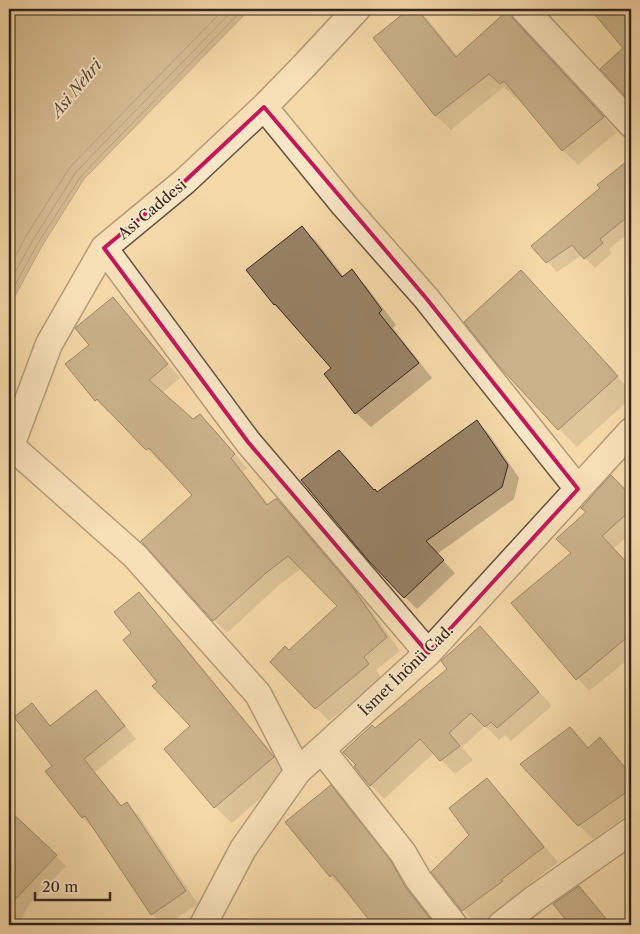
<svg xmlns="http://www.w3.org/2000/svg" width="640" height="934" font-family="'Libre Caslon Text',serif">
<rect width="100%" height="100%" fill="#f6d9a9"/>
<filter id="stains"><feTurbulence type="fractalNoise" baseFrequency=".004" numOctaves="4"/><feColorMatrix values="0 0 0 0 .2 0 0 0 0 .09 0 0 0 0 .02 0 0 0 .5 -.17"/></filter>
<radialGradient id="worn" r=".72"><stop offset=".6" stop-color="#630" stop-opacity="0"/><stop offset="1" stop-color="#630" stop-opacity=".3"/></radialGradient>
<path fill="#b49c7a" stroke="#806c56" d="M9,9H250L84,179L42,246L9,307Z"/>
<path fill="#0003" d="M411,9H416L429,21L458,57L511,18L617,132L578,165L563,150L518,95L515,98L504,87L451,130L436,115L375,38Z
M591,9H631V17L626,22L631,27V100L602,69L625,48Z
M631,159V231L609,249L612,253L595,268L582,255L557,272L533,246L602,189L599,185Z
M302,228L317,242L344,277L351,271L366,286L396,325L393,328L432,378L371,427L356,413L333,368L274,304Z
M521,272L631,391V398L577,447L559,429Z
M113,299L126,312L180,378L162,393L193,421L200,415L213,428L247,468L243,471L269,505L276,500L290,514L366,603L400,651L376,670L381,678L329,721L272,662L289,652L339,606L301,569L279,585L227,633L214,620L193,495L162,461L160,462L111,412L109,413L96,400L67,365L90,345Z
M477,422L489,434L519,478L514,499L437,554L455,573L417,609L405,597L339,451L377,493Z
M611,477L631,497V533L613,549L631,569V657L589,691L513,603L572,554L587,513Z
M139,594L155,610L289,774L232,823L215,807L192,726L158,683L132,634Z
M480,627L552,706L511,741L505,735L499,740L485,726L462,747L473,760L455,774L434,753L384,799L371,785L356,767L375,730L449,669Z
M96,691L108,704L136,739L95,772L123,807L127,804L139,816L198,904L166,925L152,914L95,830L83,818L47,772L53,767L32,705L51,727Z
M570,729L589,749L600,739L631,774V813L593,839L579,825Z
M487,780L501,794L558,862L515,895L516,896L478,925L463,910L433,872L471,835Z
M331,787L344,801L404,877L420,904L437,925H374L346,889L344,890L331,876Z
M18,820L66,866L27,907L20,925H9V829Z
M631,859V872L624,864Z
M579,887L589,897L612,925H572L555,904Z"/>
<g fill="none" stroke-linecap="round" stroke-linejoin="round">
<path stroke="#74604c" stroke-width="1" d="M9,268L26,236L70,167L224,9
M9,283L33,240L76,172L234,9
M9,296L38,243L81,176L243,9"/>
</g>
<path fill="#988367" stroke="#33251f" d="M409,9H417L456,57L509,9L513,19L604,117L562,151L504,81L500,84L489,74L435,116L373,38Z
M590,9H631V94L627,98L600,69L623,48Z
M631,158V214L600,239L603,243L584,259L572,245L546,263L531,246L600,188L597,185Z
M302,226L342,277L352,269L382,310L379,313L419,363L355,414L324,374L331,368L275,304L274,305L246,270Z
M521,270L618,376L558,430L497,364L464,322Z
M113,297L168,364L149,380L193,419L200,414L235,454L231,458L267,505L275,499H277L353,588L387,637L364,657L369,664L315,709L270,662L285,646L289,650L337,606L288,556L266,573L213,621L141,541L192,495L149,448L146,450L97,399L95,401L65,364L89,345L75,328Z
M477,420L508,465L502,487L426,541L444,560L404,598L368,560L301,480L339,450L374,490L375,489L377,492Z
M611,475L631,496V510L602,536L631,567V634L576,680L511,603L571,553L556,539L586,512L581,508Z
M139,592L274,757L214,808L164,749L190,726L152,686L157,682L123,640L131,633L114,612Z
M480,626L539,692L497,728L491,722L485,727L471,713L449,733L460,746L440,761L420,739L370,786L354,766L356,765L343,752L372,725L375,728L447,669L441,661Z
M96,690L125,726L84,759L121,806L127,802L186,891L151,915L85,816L82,818L45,771L52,766L14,717L32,703L50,726Z
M570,727L588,748L600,737L631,775V789L578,826L520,764Z
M487,778L544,847L501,880L503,881L462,911L431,872L469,835L449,808Z
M331,785L391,861L406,888L435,925H373L333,874L330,877L285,822Z
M9,810L57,855L9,906Z
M579,886L611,925H570L553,904Z"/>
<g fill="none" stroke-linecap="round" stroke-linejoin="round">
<defs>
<path id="minor" d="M524,9L631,124
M264,107L344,205L426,298L578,489
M104,248L248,442L428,653
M11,446L135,556L258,694L298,771
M9,451L49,344L104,248L185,181L264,107L303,67L357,9
M322,750L403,853L418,879L454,925
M203,925L243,849L298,771L428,653L631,431
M501,925L534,899L631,831"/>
</defs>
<use href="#minor" stroke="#645242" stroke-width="29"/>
<use href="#minor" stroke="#f9e6c7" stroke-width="26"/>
</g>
<path d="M0 0H640V934H0ZM264,107L426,298L578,489L428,653L248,442L104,248L185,181Z" fill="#f6d9a9" fill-opacity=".55" fill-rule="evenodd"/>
<path fill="none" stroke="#c2185b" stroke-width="4" stroke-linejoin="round" d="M264,107L426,298L578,489L428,653L248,442L104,248L185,181Z"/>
<g text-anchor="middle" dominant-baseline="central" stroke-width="4" stroke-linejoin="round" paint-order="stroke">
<g font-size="15" fill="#33251f" stroke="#f9e6c7">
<text transform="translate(152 209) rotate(-40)">Asi Caddesi</text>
<text transform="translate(406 670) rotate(-44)">İsmet İnönü Cad.</text>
</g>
<g font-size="16" font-style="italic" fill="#5a493a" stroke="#f9e6c7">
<text transform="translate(76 88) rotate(-50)">Asi Nehri</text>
</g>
</g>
<rect width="640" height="934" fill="none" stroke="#f6d9a9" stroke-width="30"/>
<rect x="10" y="10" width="620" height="914" fill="none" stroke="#33251f" stroke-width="2.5"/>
<rect x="15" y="15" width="610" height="904" fill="none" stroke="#33251f"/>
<path d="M35 892v8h75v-8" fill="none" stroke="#33251f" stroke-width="2.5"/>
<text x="42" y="892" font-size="15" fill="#33251f" stroke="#f9e6c7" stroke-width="4" paint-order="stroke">20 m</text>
<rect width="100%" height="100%" filter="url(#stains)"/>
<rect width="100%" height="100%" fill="url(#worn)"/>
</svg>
